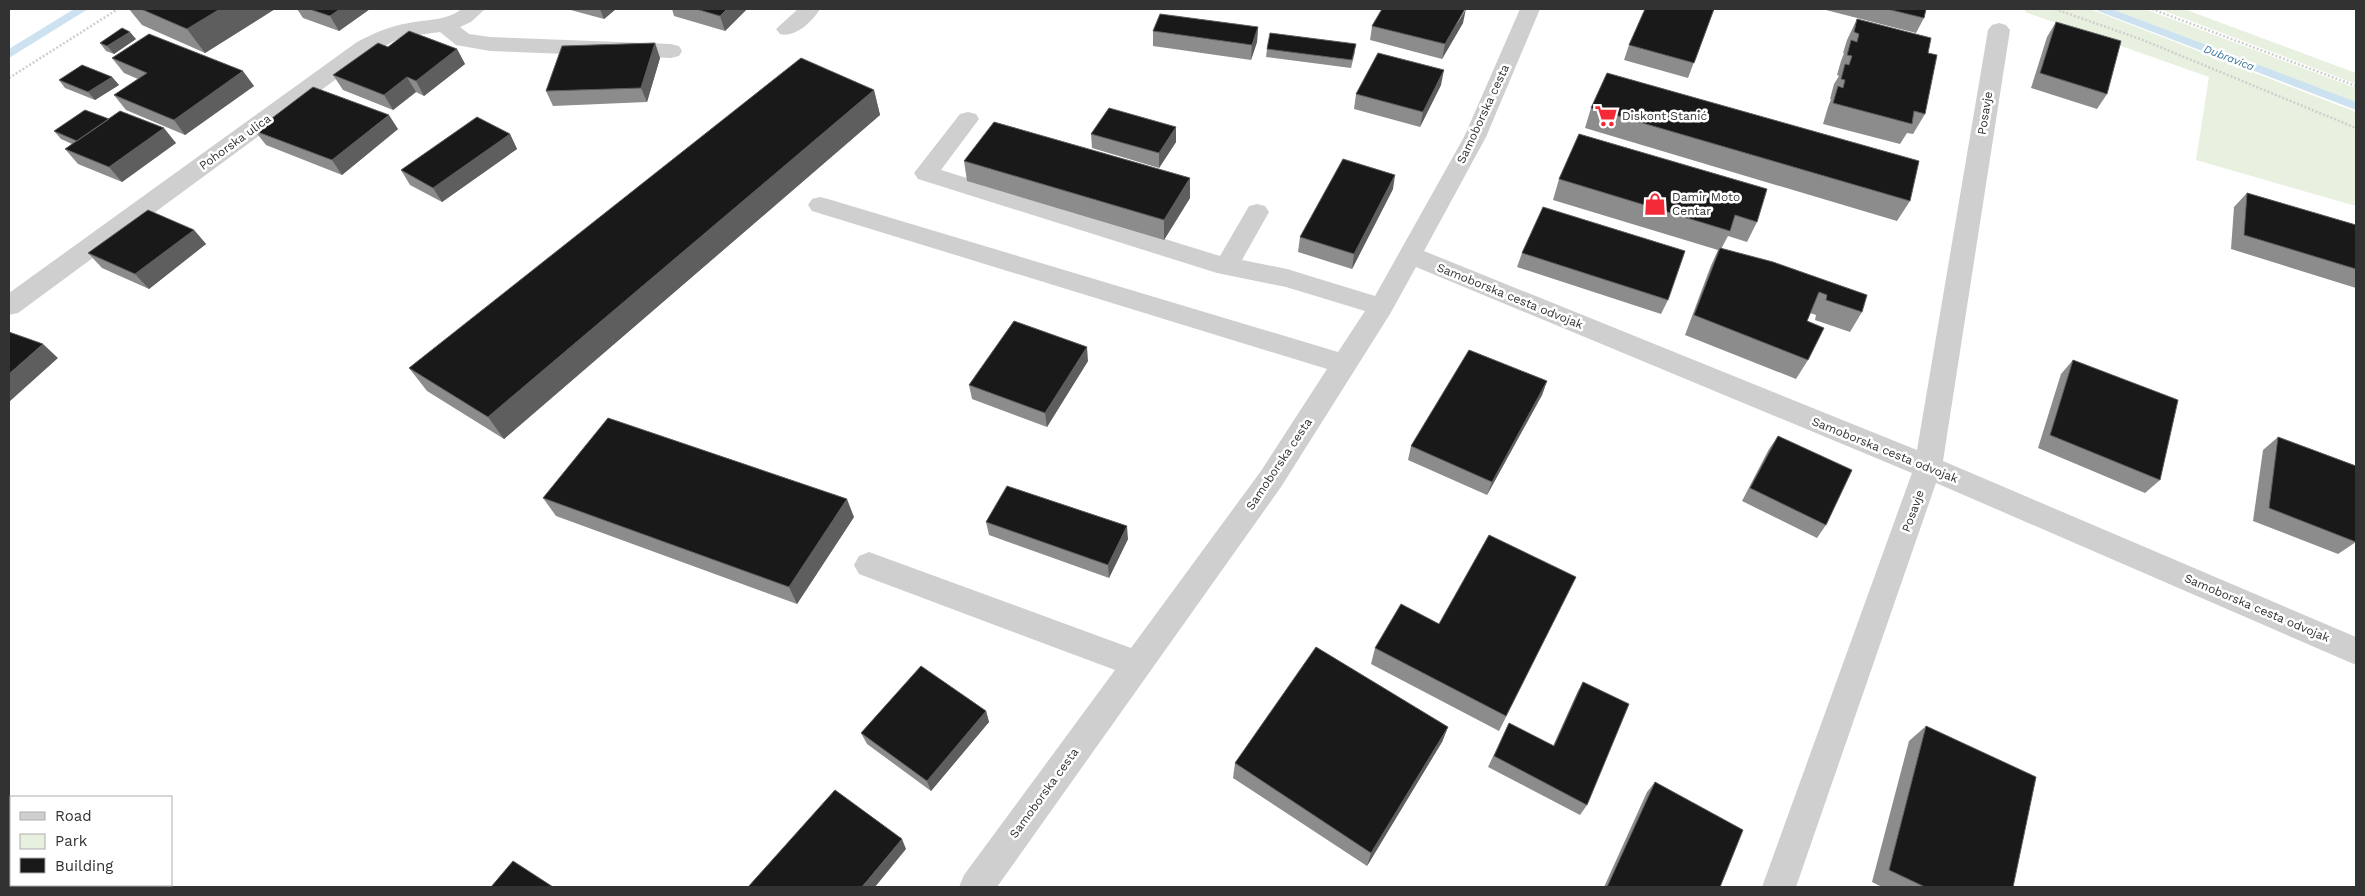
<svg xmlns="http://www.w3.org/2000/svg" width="2365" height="896" font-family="'Work Sans',sans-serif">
<rect width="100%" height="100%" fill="#fff"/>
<path fill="#e8f0e0" d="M2026,9H2090L2356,112V206L2196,160L2209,77L2025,12Z
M2112,9H2145L2356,88V103Z
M2159,9H2184L2356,73V84Z"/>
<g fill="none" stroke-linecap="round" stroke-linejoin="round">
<path fill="#cce2f0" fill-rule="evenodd" d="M74,9H88L9,58V49Z
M2096,9H2112L2356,102V110L2098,11Z"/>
<path stroke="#cfcfcf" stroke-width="2.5" stroke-dasharray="2 2" stroke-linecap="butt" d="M2055,9L2143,40L2356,128
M2152,9L2356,86
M9,78L118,9"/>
<path fill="#cfcfcf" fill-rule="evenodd" d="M462,9H485L471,22L460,27L469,34L490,37L671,44L679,46L682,51L679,56L671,58L490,51L456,45L440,32L402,37L373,52L18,313L9,315V293L357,42C374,33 390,26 409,23C429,19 445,21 462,9Z
M798,9H820C812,22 795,38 780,34L776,29Z
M1520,9H1540L1486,137L1424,251L1917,450L1988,30L1992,25L1999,23L2006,25L2010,30L1943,461L2356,637V665L1936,483L1796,887H1762L1912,473L1416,267L1390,314L1281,487L997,887H959L964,875L1115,670L859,574L854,565L859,556L869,552L1131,648L1261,471L1327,369L812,211L808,205L812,199L820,197L828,199L1338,352L1365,311L1286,287L1217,273L918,179L914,173L960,114L968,112L976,114L979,119L941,170L1220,256L1249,206L1257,204L1265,206L1269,212L1242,260L1287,269L1375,296L1464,137Z"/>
</g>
<path fill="#8c8c8c" d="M129,9H275L205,53L142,25Z
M297,9H370L339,31L303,18Z
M567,9H616L604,19Z
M672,9H747L725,31L674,16Z
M1714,9L1688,78L1624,60L1629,45Z
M1822,9H1926L1924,18L1916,33Z
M1857,19L1928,53L1925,114L1913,134L1907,133L1900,144L1823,124L1828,107L1831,99H1830L1834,84L1839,76L1837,75L1841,61L1844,53H1843L1847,40Z
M2056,22L2107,94L2097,109L2031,88L2047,37Z
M1463,23L1442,59L1370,40L1372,26Z
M1258,27L1257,42L1251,60L1153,46V31Z
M136,39L114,54L106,51L100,43Z
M655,43L660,58L647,102L553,106L546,91Z
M457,49L465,64L424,96L416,92L393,110L343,90L333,75Z
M1267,49L1355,52L1351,68L1266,57Z
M112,58L254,86L185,135L126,110L114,95L138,79L124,73Z
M112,77L119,85L95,100L65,88L59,80Z
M1441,85L1420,127L1354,109L1356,94Z
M874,90L880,115L504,439L427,391L409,368Z
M1591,108L1910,201L1897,221L1585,128Z
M109,119L176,143L122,182L78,164L65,149L72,144L61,139L54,131Z
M398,129L342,175L266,145L255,131Z
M510,134L517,149L442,202L410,185L401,170Z
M1091,134L1176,142L1159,168L1092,148Z
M1579,134L1757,222L1747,242L1728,236L1721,249L1773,262L1862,312L1850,332L1815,320L1816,315L1810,313L1807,321L1808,360L1796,379L1685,335L1710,268L1718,250L1553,200L1559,179Z
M964,161L1190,198L1164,240L967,181Z
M1393,189L1352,269L1298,252L1300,237Z
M2247,193L2356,225V288L2231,249L2234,207Z
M194,230L206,244L149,289L102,268L88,253Z
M1522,253L1668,300L1661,314L1517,267Z
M2073,360L2160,480L2145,493L2038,448L2061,374Z
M1088,361L1047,427L972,399L969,385Z
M1547,381L1542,395L1487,495L1408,460L1411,446Z
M1778,436L1826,525L1817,538L1742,501L1769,449Z
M2278,437L2356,542L2338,554L2253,521L2263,450Z
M543,498L854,517L797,604L556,516Z
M986,522L1128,539L1109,578L989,535Z
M1576,577L1499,731L1371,664L1375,648L1439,624Z
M1583,682L1587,805L1580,815L1488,767L1509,723L1553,746L1577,693Z
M986,711L989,722L931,791L867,744L861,733Z
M1926,726L2013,887H1882L1872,882L1909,741Z
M1448,727L1442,742L1367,866L1233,778L1235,763Z
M1655,782L1720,887H1604L1647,792Z"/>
<path fill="#5e5e5e" d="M220,9H275L205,53L187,29Z
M340,9H370L339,31L330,16Z
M600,9H616L604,19Z
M727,9H747L725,31L720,16Z
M1466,9L1463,23L1442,59L1445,44Z
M1258,27L1257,42L1251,60L1252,45Z
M130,32L136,39L114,54L107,46Z
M655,43L660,58L647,102L641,88Z
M457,49L465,64L424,96L416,81Z
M1444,70L1441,85L1420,127L1423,112Z
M243,71L254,86L185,135L174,120Z
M112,77L119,85L95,100L88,92Z
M407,77L416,92L393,110L384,95Z
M874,90L880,115L504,439L488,417Z
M389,115L398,129L342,175L332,160Z
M1176,127V142L1159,168V153Z
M164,128L176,143L122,182L109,167Z
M510,134L517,149L442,202L433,188Z
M1395,175L1393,189L1352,269L1354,254Z
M1190,178V198L1164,240V220Z
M194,230L206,244L149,289L135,274Z
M43,344L58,358L9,402V374Z
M1087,347L1088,361L1047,427L1045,413Z
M1547,381L1542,395L1487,495L1492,482Z
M847,499L854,517L797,604L789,587Z
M1127,526L1128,539L1109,578L1108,565Z
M986,711L989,722L931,791L927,781Z
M1448,727L1442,742L1367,866L1371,853Z
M902,839L906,849L875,887H862Z"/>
<path fill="#191919" stroke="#5e5e5e" d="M141,9H220L187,29Z
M309,9H340L330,16Z
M696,9H727L720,16Z
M1382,9H1465L1445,44L1372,26Z
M1645,9H1714L1694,63L1629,45Z
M1887,9H1926L1924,18Z
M1160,14L1258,27L1252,45L1153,31Z
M1857,19L1931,38L1928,53L1937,55L1925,114L1914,111L1912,124L1833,103L1838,86L1843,88L1845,80L1841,79L1845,64L1849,65L1852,56L1847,55L1851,40L1857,42L1859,34L1854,32Z
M2056,22L2121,41L2107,94L2040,73Z
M122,28L130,32L107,46L100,43Z
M409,31L457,49L416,81L407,77L384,95L333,75L378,43L388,47Z
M1270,33L1356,44L1352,60L1267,49Z
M149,34L243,71L174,120L114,95L147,73L112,58Z
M655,43L641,88L546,91L562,46Z
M1378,53L1444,70L1423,112L1356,94Z
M801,58L874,90L488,417L409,368Z
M82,65L112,77L88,92L59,80Z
M1607,73L1919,161L1910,201L1591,108Z
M313,87L389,115L332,160L255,131Z
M1109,108L1176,127L1159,153L1091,134Z
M85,110L109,119L77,141L54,131Z
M120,111L164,128L109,167L65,149Z
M477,117L510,134L433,188L401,170Z
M994,122L1190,178L1164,220L964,161Z
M1579,134L1767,189L1757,222L1735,215L1730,231L1559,179Z
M1343,159L1395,175L1354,254L1300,237Z
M2247,193L2356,225V269L2244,235Z
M1543,207L1685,251L1668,300L1522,253Z
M148,210L194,230L135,274L88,253Z
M1720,248L1773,262L1867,295L1862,312L1826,300L1827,295L1819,292L1807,321L1824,328L1808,360L1694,315Z
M1014,321L1087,347L1045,413L969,385Z
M9,332L43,344L9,374Z
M1469,350L1547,381L1492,482L1411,446Z
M2073,360L2178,400L2160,480L2050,435Z
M608,418L847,499L789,587L543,498Z
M1778,436L1852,470L1826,525L1750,488Z
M2278,437L2356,466V542L2269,508Z
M1007,486L1127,526L1108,565L986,522Z
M1489,535L1576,577L1506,716L1375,648L1401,604L1439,624Z
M1316,647L1448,727L1371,853L1235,763Z
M921,666L986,711L927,781L861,733Z
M1583,682L1629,704L1587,805L1494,756L1509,723L1554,746Z
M1926,726L2036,777L2013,887H1925L1889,870Z
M1655,782L1743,830L1720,887H1607Z
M835,790L902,839L862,887H748Z
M513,861L553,887H491Z"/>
<defs>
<symbol id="supermarket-bare" viewBox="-9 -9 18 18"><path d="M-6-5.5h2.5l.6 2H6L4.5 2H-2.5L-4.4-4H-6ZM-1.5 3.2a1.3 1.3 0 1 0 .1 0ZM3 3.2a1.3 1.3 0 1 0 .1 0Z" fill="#f42a38" stroke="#fff" stroke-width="2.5" paint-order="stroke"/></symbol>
<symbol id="shop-bare" viewBox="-9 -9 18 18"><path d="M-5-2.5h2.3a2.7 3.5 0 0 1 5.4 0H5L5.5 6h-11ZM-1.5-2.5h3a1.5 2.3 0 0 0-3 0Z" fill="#f42a38" stroke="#fff" stroke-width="2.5" paint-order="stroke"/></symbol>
</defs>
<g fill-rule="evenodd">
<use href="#supermarket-bare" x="1590" y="100" width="32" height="32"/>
<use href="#shop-bare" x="1639" y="188" width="32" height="32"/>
</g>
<g text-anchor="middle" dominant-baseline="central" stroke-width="5" stroke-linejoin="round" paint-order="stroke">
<g font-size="11" font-style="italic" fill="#38759d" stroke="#fff">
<text transform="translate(2229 58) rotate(21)">Dubravica</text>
</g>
<g font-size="12" fill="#323232" stroke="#fff">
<text transform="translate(1985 113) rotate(-81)">Posavje</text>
<text transform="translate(1483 114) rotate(-65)">Samoborska cesta</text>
<text transform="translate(235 142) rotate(-36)">Pohorska ulica</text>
<text transform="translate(1510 296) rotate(22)">Samoborska cesta odvojak</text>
<text transform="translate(1885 450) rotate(22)">Samoborska cesta odvojak</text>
<text transform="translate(1279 464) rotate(-56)">Samoborska cesta</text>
<text transform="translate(1913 511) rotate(-70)">Posavje</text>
<text transform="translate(2257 608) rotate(23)">Samoborska cesta odvojak</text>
<text transform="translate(1044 793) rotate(-54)">Samoborska cesta</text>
</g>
<g font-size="12" fill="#323232" stroke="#fff" text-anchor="start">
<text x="1622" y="116">Diskont Stanić</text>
<text x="1672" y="197">Damir Moto<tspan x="1672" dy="14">Centar</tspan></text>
</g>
</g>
<rect width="2365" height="896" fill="none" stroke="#323232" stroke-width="20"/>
<rect x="10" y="796" width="162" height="90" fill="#ffffff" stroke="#adadad"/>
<rect x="20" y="812" width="25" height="8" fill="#cfcfcf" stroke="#adadad"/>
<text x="55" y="821" font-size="15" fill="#323232">Road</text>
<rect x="20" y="834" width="25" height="15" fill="#e8f0e0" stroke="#adadad"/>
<text x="55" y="846" font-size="15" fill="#323232">Park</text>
<rect x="20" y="858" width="25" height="15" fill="#191919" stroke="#adadad"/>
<text x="55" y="871" font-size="15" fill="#323232">Building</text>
</svg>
